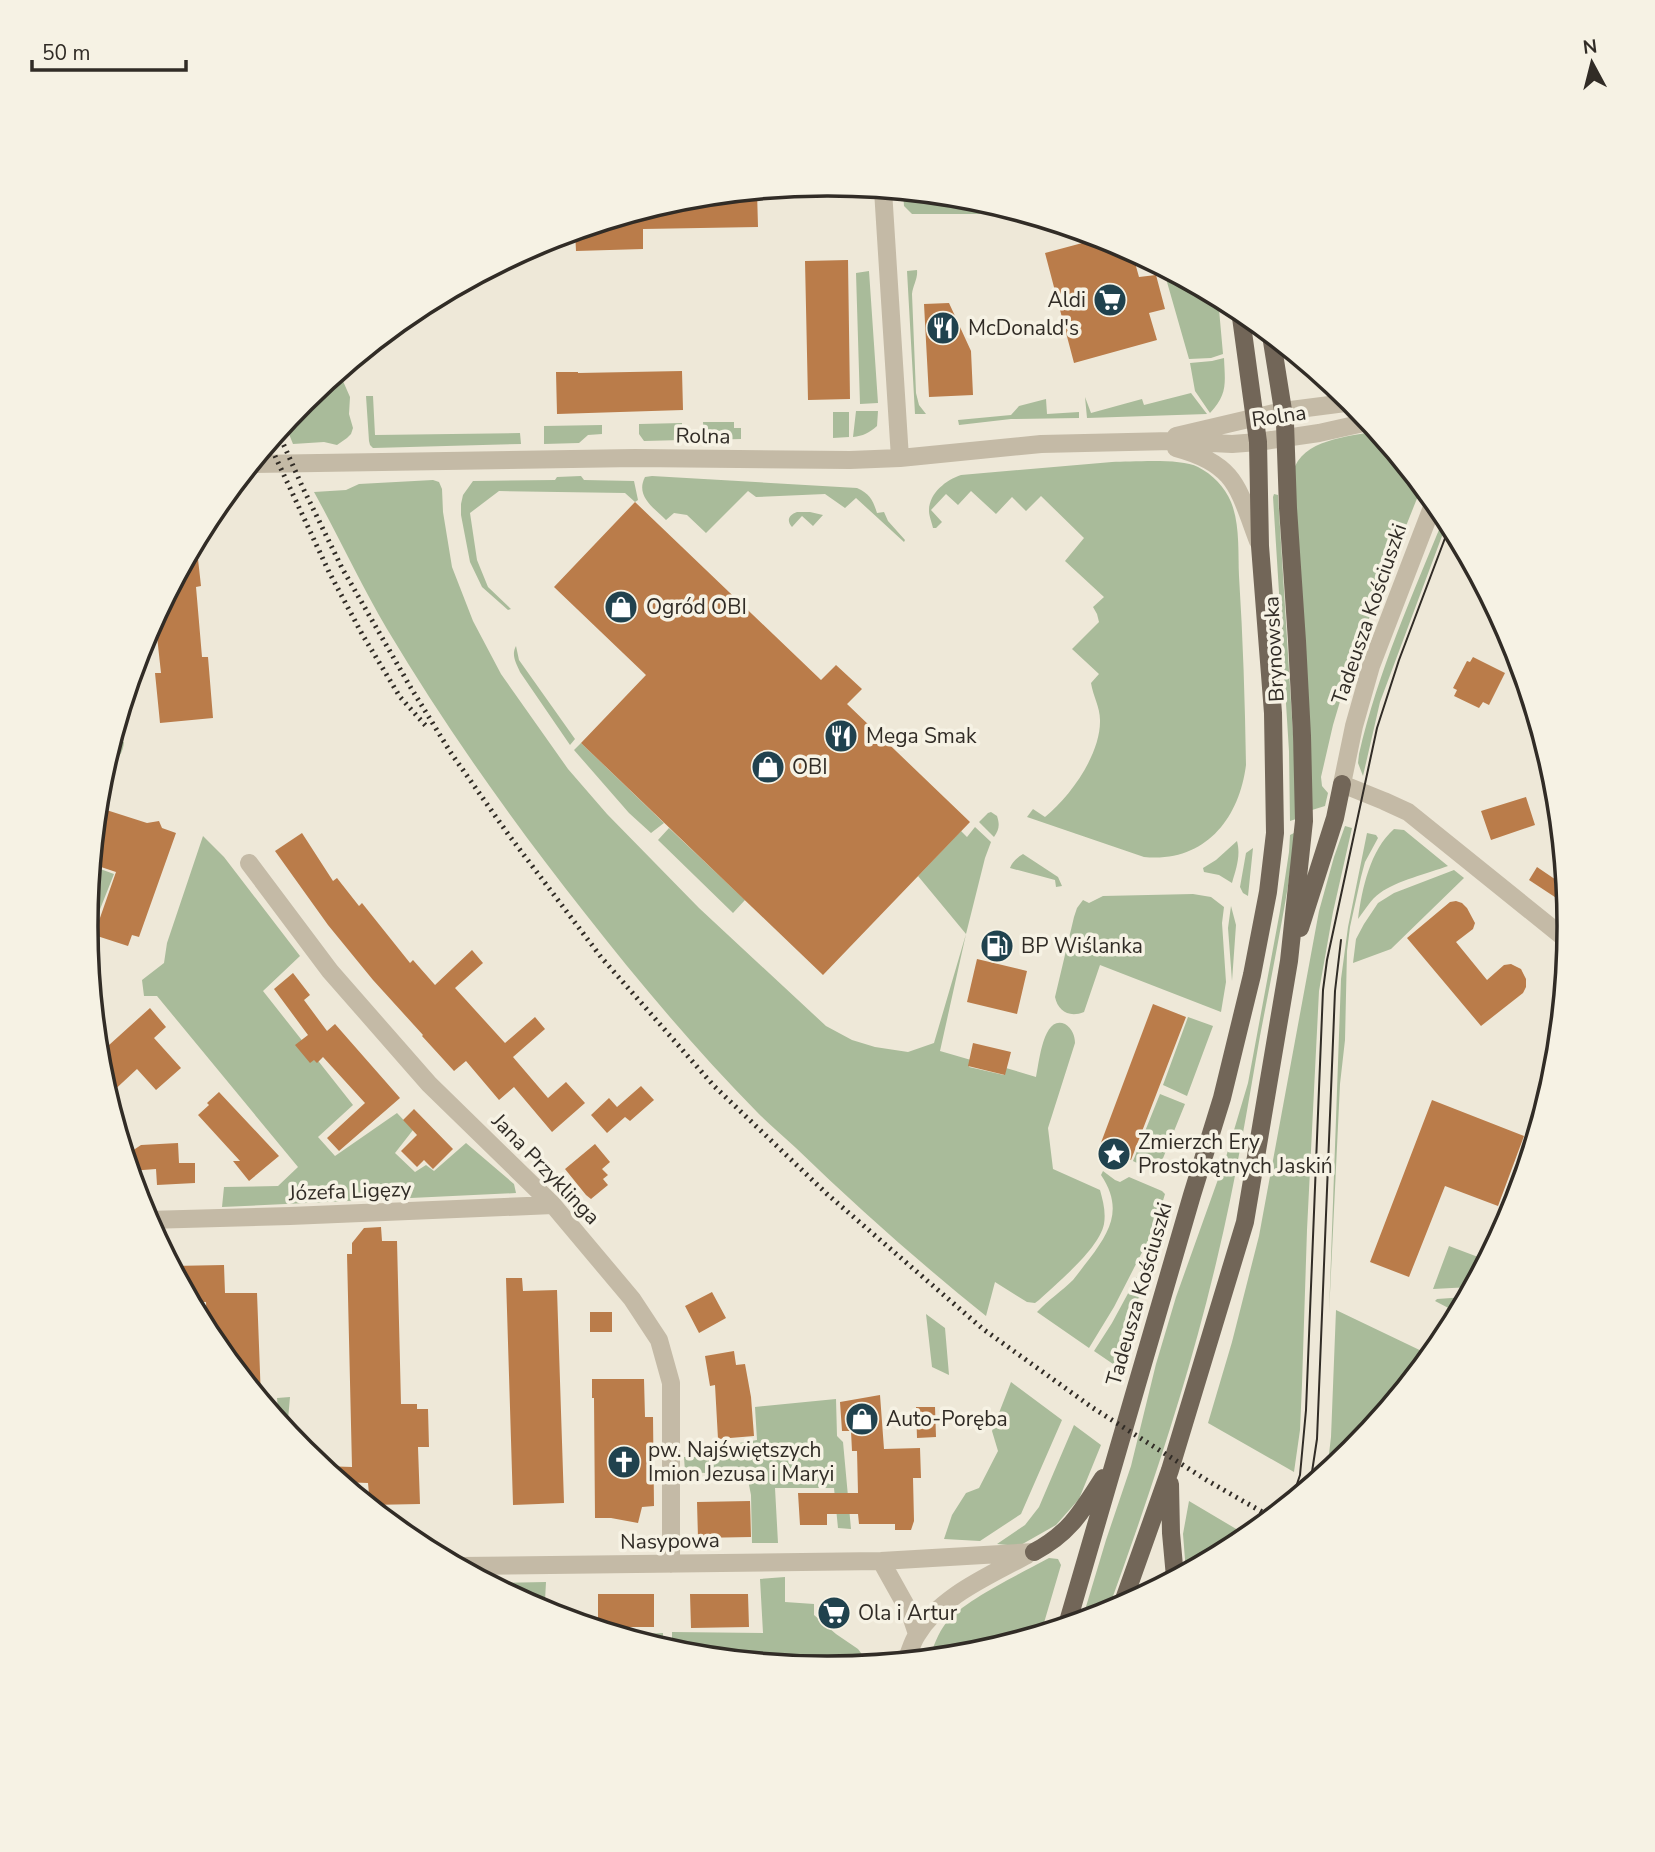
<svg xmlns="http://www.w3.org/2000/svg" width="1655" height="1852" font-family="'Nunito Sans',sans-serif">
<rect width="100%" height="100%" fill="#eee8d8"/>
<path fill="#a9bb9a" d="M903,192L973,199L989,204L979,207L980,214H912L904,206Z
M1163,268L1218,298L1223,354L1211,358L1189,359Z
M917,270C918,279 913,285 912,294L916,393L919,405L926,414H915L907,271Z
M869,271L878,403L860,404L856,273Z
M1224,358C1225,383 1228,394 1210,413L1195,391L1190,363L1212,361Z
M339,372L350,397L349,414L353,428L351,434L347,438L337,445L324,442L293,444L285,424L303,401Z
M1191,393L1207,414L1087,418L1085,397L1091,413L1142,399L1144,405Z
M366,396H373L375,435L520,433L521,444L373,448L370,445L369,441Z
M1046,399L1047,414L1079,412V418L1011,419L959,425L958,420L1011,415L1019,406Z
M856,411H878L877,426C869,433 863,436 853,437Z
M833,412H849V437L833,438Z
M703,422H734V428H741V439L704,440Z
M682,423V440L644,441L639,434V424Z
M602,425V434L588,435L579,443L544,444V426Z
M1376,431L1422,486L1352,661L1333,725L1321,777L1322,786L1328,793L1325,806L1312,810L1293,472C1302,439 1348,437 1376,431Z
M1112,462C1133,462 1180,458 1198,467C1212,474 1225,487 1231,502C1240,524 1238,552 1239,576C1243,639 1245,702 1246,765C1239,820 1204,863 1144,857L1027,817L1033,809L1045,817C1070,797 1101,754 1100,720C1100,707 1093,696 1091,683L1099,674L1072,649L1099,622L1097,614L1093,607L1104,597L1065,561L1084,538L1041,496L1026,511L1012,497L996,514L971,491L958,505L946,494L931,510L942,522L936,528H933C932,523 929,516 929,511C929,493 946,480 961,475Z
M581,476L584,480L634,481L638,500L635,502L625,493L499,491L470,513L477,560L488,587L511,609L508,610L482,587L470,562L461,515V504L463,495L473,481L555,480L557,477Z
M652,476L857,488C870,494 873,500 877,513L884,512L888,521L905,540L904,542L856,498L845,508L825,494L756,497L748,491L706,533L687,515L674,513L666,520C654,508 635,496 645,477Z
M433,480L439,482L442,489L443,512L452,567L473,621L501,674L568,769L607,814L699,908L826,1026L852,1040L875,1047L908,1052L934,1043L966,934L918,876L961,831L967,837L975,827L991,842L985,858L966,934L940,1051L971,1060L969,1067L1004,1075L1006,1068L1036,1077C1039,1064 1043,1014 1065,1024C1072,1028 1075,1036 1075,1043L1048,1128L1053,1169L1100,1190C1103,1201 1106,1212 1104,1224C1099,1249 1058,1282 1039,1300L1035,1303L1027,1302L995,1282L986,1316C920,1263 857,1207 796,1148C783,1136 769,1124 757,1112C695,1049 638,981 584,912C513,822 446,728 387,629C361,585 339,537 314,492L346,490L359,484Z
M1274,494L1278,495L1295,766L1296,819L1290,821L1289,751L1273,497Z
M797,512H810L823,515L813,526L802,516L792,527C786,520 789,515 797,512Z
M1445,515L1448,520L1380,702L1363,776L1358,763L1359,754C1378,671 1413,594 1445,515Z
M516,646L519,660L575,739L570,745L520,672C516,663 511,655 516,646Z
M124,742C123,753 118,762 106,762L112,743Z
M581,743L664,823L651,833L629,813L574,750Z
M991,812L997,816C1000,825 999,830 994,837L979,822L988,813Z
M1345,826L1352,828L1333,912L1319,991L1307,1230L1302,1384L1300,1430L1294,1472L1208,1423L1232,1342L1259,1236L1319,911L1334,857Z
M669,828L745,900L733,913L658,840Z
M1394,829L1404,830L1448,866C1429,873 1396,881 1380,893C1371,899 1365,910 1358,919C1362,889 1370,850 1394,829Z
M1296,832C1287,901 1273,968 1260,1036C1247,1110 1235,1185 1217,1259C1189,1379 1149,1497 1107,1613L1082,1620L1106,1540L1131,1466L1156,1364L1176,1297L1226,1157L1248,1083L1280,911L1289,852L1290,835Z
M1367,833L1376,835L1378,838L1365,862L1361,877L1350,927L1347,951L1345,1040L1340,1084L1329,1314L1341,979L1348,927Z
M203,836L224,857L300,956L263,991L353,1105L318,1137L335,1156L397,1113L413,1130L395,1153L415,1172L426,1165L434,1171L466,1143L514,1184L516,1193L222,1207L224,1187L278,1186L298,1167L157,996H144L142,980L164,963L167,943Z
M1237,841C1241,856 1236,869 1232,883L1219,875L1204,872L1203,868L1216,860Z
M1253,848L1248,896L1243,893L1240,887L1246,853Z
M1023,854L1058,877L1062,886L1056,887L1055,880L1010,868C1012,862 1018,857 1023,854Z
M92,866L114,874L87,942L86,926Z
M1454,870L1464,878L1391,949L1353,963L1356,939L1364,924L1378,903L1394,893Z
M1193,894L1211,897L1224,907L1222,923L1226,982L1221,1012L1100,965L1084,1012C1069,1018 1058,1011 1055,997L1074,917L1077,908L1083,900L1089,903L1103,896Z
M1231,906L1236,925L1232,981L1228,928Z
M1188,1017L1213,1026L1187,1096L1163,1085Z
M1160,1094L1185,1104L1157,1173L1133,1161Z
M1103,1171L1115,1180L1120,1182L1129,1177L1162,1191L1165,1194L1155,1227L1114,1307L1089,1348L1037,1312C1048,1300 1062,1291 1073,1280C1079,1273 1084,1265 1090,1258C1111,1230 1123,1208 1101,1175Z
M1159,1236L1116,1366L1094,1351L1112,1323Z
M1449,1246L1486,1260L1471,1287L1433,1289Z
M1466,1297L1458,1313L1435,1301L1437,1299Z
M1336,1310L1430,1355L1352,1451L1327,1471L1331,1437Z
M926,1314L945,1328L949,1375L932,1367Z
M1011,1382L1062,1420L1021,1514L980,1541L944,1539L952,1515L966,1493L979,1488L998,1451L992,1431Z
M290,1397L287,1431L279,1422L277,1398Z
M836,1399L837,1436L843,1442L851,1529L838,1528L834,1488H775L778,1543H752L751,1495L747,1475L685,1472L684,1457H740L739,1443L757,1440L755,1407Z
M1074,1425L1101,1445L1079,1499L1056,1525L1019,1546L997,1544L1025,1525L1039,1507Z
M1189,1501L1248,1536L1239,1543L1186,1572L1183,1534Z
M1049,1558L1058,1559L1061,1565L1041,1633L972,1654L929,1658C934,1646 938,1633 946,1623C964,1600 1022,1573 1049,1558Z
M785,1577V1602L814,1604V1615L836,1634L858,1649L864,1657L861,1664L827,1668L682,1653L672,1650V1632L763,1633L760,1579Z
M546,1582L545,1601L526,1602L491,1583Z
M663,1633V1647L621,1635Z"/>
<path fill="#ba7c4a" d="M757,191L758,227L643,229V249L576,251L575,231L683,198Z
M1101,238L1112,241L1132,252L1139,277L1156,275L1165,309L1149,313L1157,340L1074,363L1045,253Z
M848,260L850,399L808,400L805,261Z
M949,303L971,351L973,395L929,397L924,304Z
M682,371L683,410L557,414L556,372H578V373Z
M635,502L821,680L836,665L862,689L847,704L970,822L823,975L581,743L646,675L554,587Z
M196,541L201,586L196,587L202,657H208L213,718L160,723L155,673H161L155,618Z
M1473,657L1505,673L1489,705L1483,702L1479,708L1454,696L1457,690L1453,688L1467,661L1470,662Z
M1526,797L1535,825L1491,840L1481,811Z
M97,807L147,823L159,821L162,828L176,833L139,937L132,935L128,946L94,935L116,872L92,864Z
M302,833L333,881L337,878L359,906L362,903L410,963L413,960L435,985L472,950L483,963L455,988L505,1043L535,1017L545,1029L513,1057L548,1098L566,1082L585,1103L552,1132L514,1087L499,1100L466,1061L454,1071L422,1036L423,1035L373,980L328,925L275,851Z
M1537,867L1565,886L1567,905L1529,880Z
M1456,901L1462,903L1467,908L1475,923L1473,929L1456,942L1487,980L1504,965L1511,964L1521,969L1526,979V987L1523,993L1481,1026L1407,938L1450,902Z
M977,959L1027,971L1017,1014L967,1002Z
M293,973L310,995L304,1000L327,1031L335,1024L400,1098L339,1151L327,1138L365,1103L323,1057L317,1063L314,1060L310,1063L295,1045L308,1035L274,989Z
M1153,1004L1186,1017L1131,1160L1099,1148Z
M150,1008L166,1027L154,1038L181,1068L156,1090L137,1069L108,1096L100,1070L98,1055Z
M973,1043L1011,1052L1005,1075L968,1066Z
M641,1086L654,1100L630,1121L625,1117L607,1133L591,1115L609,1098L617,1107Z
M219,1092L279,1156L249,1181L233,1161H240L198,1115L209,1105L207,1103Z
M1432,1100L1524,1136L1498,1206L1445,1186L1409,1277L1370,1262Z
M414,1109L453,1149L433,1169L424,1160L417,1167L401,1151L417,1135L403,1120Z
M178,1143L179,1163H195V1183L157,1185L156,1169L130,1171L126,1155L141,1145Z
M595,1144L610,1162L602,1169L608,1175L603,1179L608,1185L591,1199L586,1195L565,1169Z
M381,1227L382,1241H397L401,1404H417V1409H428L429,1447H418L420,1504L370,1505L368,1483L342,1482L323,1466L352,1467L347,1254H352V1243L364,1228Z
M224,1265L225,1293H257L261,1399L211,1338L207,1331L206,1302H191L172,1266Z
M506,1278H522L523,1291L557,1290L564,1503L513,1505Z
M712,1292L726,1318L699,1333L685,1306Z
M590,1312H612V1332H590Z
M734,1351L736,1365L745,1364L751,1397L754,1436L718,1439L715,1385L710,1386L705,1356Z
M592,1379H644L645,1417H653L654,1506L642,1507L638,1523L611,1518H595L594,1398H592Z
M880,1395L884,1449L920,1448L921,1478H913L914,1521L911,1530H895V1524H859L858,1514H827V1525H800L798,1493H858L857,1451H852L851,1431H842L840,1402Z
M916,1407H935L936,1437L917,1438Z
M750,1501L751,1537L698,1538L697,1502Z
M598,1594H654V1627H627V1636L598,1628Z
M690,1594H748L749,1627L691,1628Z
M830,1601L847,1615L835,1630L818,1615Z"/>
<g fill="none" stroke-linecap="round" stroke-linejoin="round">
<path stroke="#c4baa6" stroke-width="18" d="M883,190L900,458
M1176,436L1283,411L1353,402
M1176,448C1236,464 1238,488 1258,541
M252,464L635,458L850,460L900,458L1041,444L1172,441L1232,444L1258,442L1319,433L1359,424L1367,420
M1434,502L1371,666L1354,726L1342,784L1384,801L1408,812L1568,941
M249,863L330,971L429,1084L553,1205L632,1299L659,1340L671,1383V1564
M147,1220L290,1216L553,1205
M881,1561L910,1613L917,1634
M459,1566L881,1561L1034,1552
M906,1660C910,1652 912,1642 917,1635C940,1596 989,1576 1027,1555"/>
<path stroke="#726658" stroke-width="18" d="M1300,928L1335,818L1342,784
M1170,1484L1171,1533L1175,1577
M1034,1552C1070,1533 1082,1511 1103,1478
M1122,1605L1170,1470L1245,1222L1289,961L1304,821L1302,736L1297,641L1288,508L1285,423L1271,335
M1067,1625L1192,1195L1222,1098L1252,975L1268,892L1275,833L1273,713L1260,546L1258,442L1240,310"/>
<path stroke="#312c26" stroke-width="2" d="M1310,1485L1317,1439L1335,991L1341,940
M1292,1499L1300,1475L1306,1410L1323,990L1327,960L1377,728L1399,660L1450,525"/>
<path stroke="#312c26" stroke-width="5" stroke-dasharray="2 5" stroke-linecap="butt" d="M278,432L302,486L342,568L411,688L451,753L508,834L601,957L714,1086L827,1194L983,1329L1093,1408L1208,1481L1271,1517
M269,443L329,572L362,634L400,697L426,726"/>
</g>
<defs>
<symbol id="supermarket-disc" viewBox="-11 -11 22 22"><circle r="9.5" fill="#20424e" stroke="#f6f2e4"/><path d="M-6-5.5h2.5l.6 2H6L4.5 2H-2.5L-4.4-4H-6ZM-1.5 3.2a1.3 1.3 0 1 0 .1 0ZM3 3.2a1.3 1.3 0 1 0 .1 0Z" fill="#fff"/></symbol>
<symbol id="restaurant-disc" viewBox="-11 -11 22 22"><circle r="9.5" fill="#20424e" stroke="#f6f2e4"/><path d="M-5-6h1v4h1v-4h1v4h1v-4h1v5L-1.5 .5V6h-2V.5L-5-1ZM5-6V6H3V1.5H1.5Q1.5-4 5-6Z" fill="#fff"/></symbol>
<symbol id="shop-disc" viewBox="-11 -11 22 22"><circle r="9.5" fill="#20424e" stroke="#f6f2e4"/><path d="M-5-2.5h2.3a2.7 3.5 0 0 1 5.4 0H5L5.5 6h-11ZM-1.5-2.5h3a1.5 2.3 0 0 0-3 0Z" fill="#fff"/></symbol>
<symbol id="fuel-disc" viewBox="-11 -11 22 22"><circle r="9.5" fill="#20424e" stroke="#f6f2e4"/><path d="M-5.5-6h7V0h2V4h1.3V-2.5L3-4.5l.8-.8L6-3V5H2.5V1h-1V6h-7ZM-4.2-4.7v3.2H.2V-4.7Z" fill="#fff"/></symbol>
<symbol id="sight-disc" viewBox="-11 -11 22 22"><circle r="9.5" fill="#20424e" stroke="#f6f2e4"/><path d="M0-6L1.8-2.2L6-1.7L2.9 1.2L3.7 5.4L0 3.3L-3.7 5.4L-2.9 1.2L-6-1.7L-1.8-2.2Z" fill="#fff"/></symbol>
<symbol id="church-disc" viewBox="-11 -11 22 22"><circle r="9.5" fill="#20424e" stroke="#f6f2e4"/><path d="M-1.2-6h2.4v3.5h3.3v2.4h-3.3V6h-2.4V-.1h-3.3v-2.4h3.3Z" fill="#fff"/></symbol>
</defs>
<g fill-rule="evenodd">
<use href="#supermarket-disc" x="1091" y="281" width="38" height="38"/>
<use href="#restaurant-disc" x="924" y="309" width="38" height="38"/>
<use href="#shop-disc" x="602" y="588" width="38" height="38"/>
<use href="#restaurant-disc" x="822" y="717" width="38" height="38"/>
<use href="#shop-disc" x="749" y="748" width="38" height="38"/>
<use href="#fuel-disc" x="978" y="927" width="38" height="38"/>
<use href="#sight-disc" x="1095" y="1135" width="38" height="38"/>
<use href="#shop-disc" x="843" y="1400" width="38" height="38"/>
<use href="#church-disc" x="605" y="1443" width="38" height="38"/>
<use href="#supermarket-disc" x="815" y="1594" width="38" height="38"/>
</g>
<g text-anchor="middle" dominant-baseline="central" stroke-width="7" stroke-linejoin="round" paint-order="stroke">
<g font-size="21" fill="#312c26" stroke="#f6f2e4" text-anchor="start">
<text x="1086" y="300" text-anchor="end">Aldi</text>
<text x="968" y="328">McDonald's</text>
<text x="646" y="607">Ogród OBI</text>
<text x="866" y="736">Mega Smak</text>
<text x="792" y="767">OBI</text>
<text x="1021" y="946">BP Wiślanka</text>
<text x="1138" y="1142">Zmierzch Ery<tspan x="1138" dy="24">Prostokątnych Jaskiń</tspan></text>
<text x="886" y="1419">Auto-Poręba</text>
<text x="648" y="1450">pw. Najświętszych<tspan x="648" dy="24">Imion Jezusa i Maryi</tspan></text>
<text x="858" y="1613">Ola i Artur</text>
</g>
<g font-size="21" fill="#312c26" stroke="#f6f2e4">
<text transform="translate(1279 416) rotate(-8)">Rolna</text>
<text transform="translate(703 436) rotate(1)">Rolna</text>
<text transform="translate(1369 614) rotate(-71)">Tadeusza Kościuszki</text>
<text transform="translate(1274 649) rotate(-93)">Brynowska</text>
<text transform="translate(546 1169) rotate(46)">Jana Przyklinga</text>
<text transform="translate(350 1191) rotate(-2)">Józefa Ligęzy</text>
<text transform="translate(1139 1294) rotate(-74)">Tadeusza Kościuszki</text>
<text transform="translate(670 1541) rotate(-1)">Nasypowa</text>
</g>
</g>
<path d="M0 0H1655V1852H0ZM827 196H828A729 729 0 0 1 1557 925V927A729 729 0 0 1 828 1656H827A729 729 0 0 1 98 927V925A729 729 0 0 1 827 196Z" fill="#f6f2e4" fill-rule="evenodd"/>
<path fill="none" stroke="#312c26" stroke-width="3.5" d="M827 196H828A729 729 0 0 1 1557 925V927A729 729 0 0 1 828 1656H827A729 729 0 0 1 98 927V925A729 729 0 0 1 827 196Z"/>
<g transform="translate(1592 63) rotate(353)" stroke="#f6f2e4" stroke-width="5" paint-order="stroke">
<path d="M0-5L12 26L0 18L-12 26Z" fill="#312c26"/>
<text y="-10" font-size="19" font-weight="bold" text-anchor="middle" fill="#312c26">N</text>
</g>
<path d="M32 60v10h154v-10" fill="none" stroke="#312c26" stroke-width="3.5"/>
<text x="42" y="60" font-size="21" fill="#312c26" stroke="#f6f2e4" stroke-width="5" paint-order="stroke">50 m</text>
</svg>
